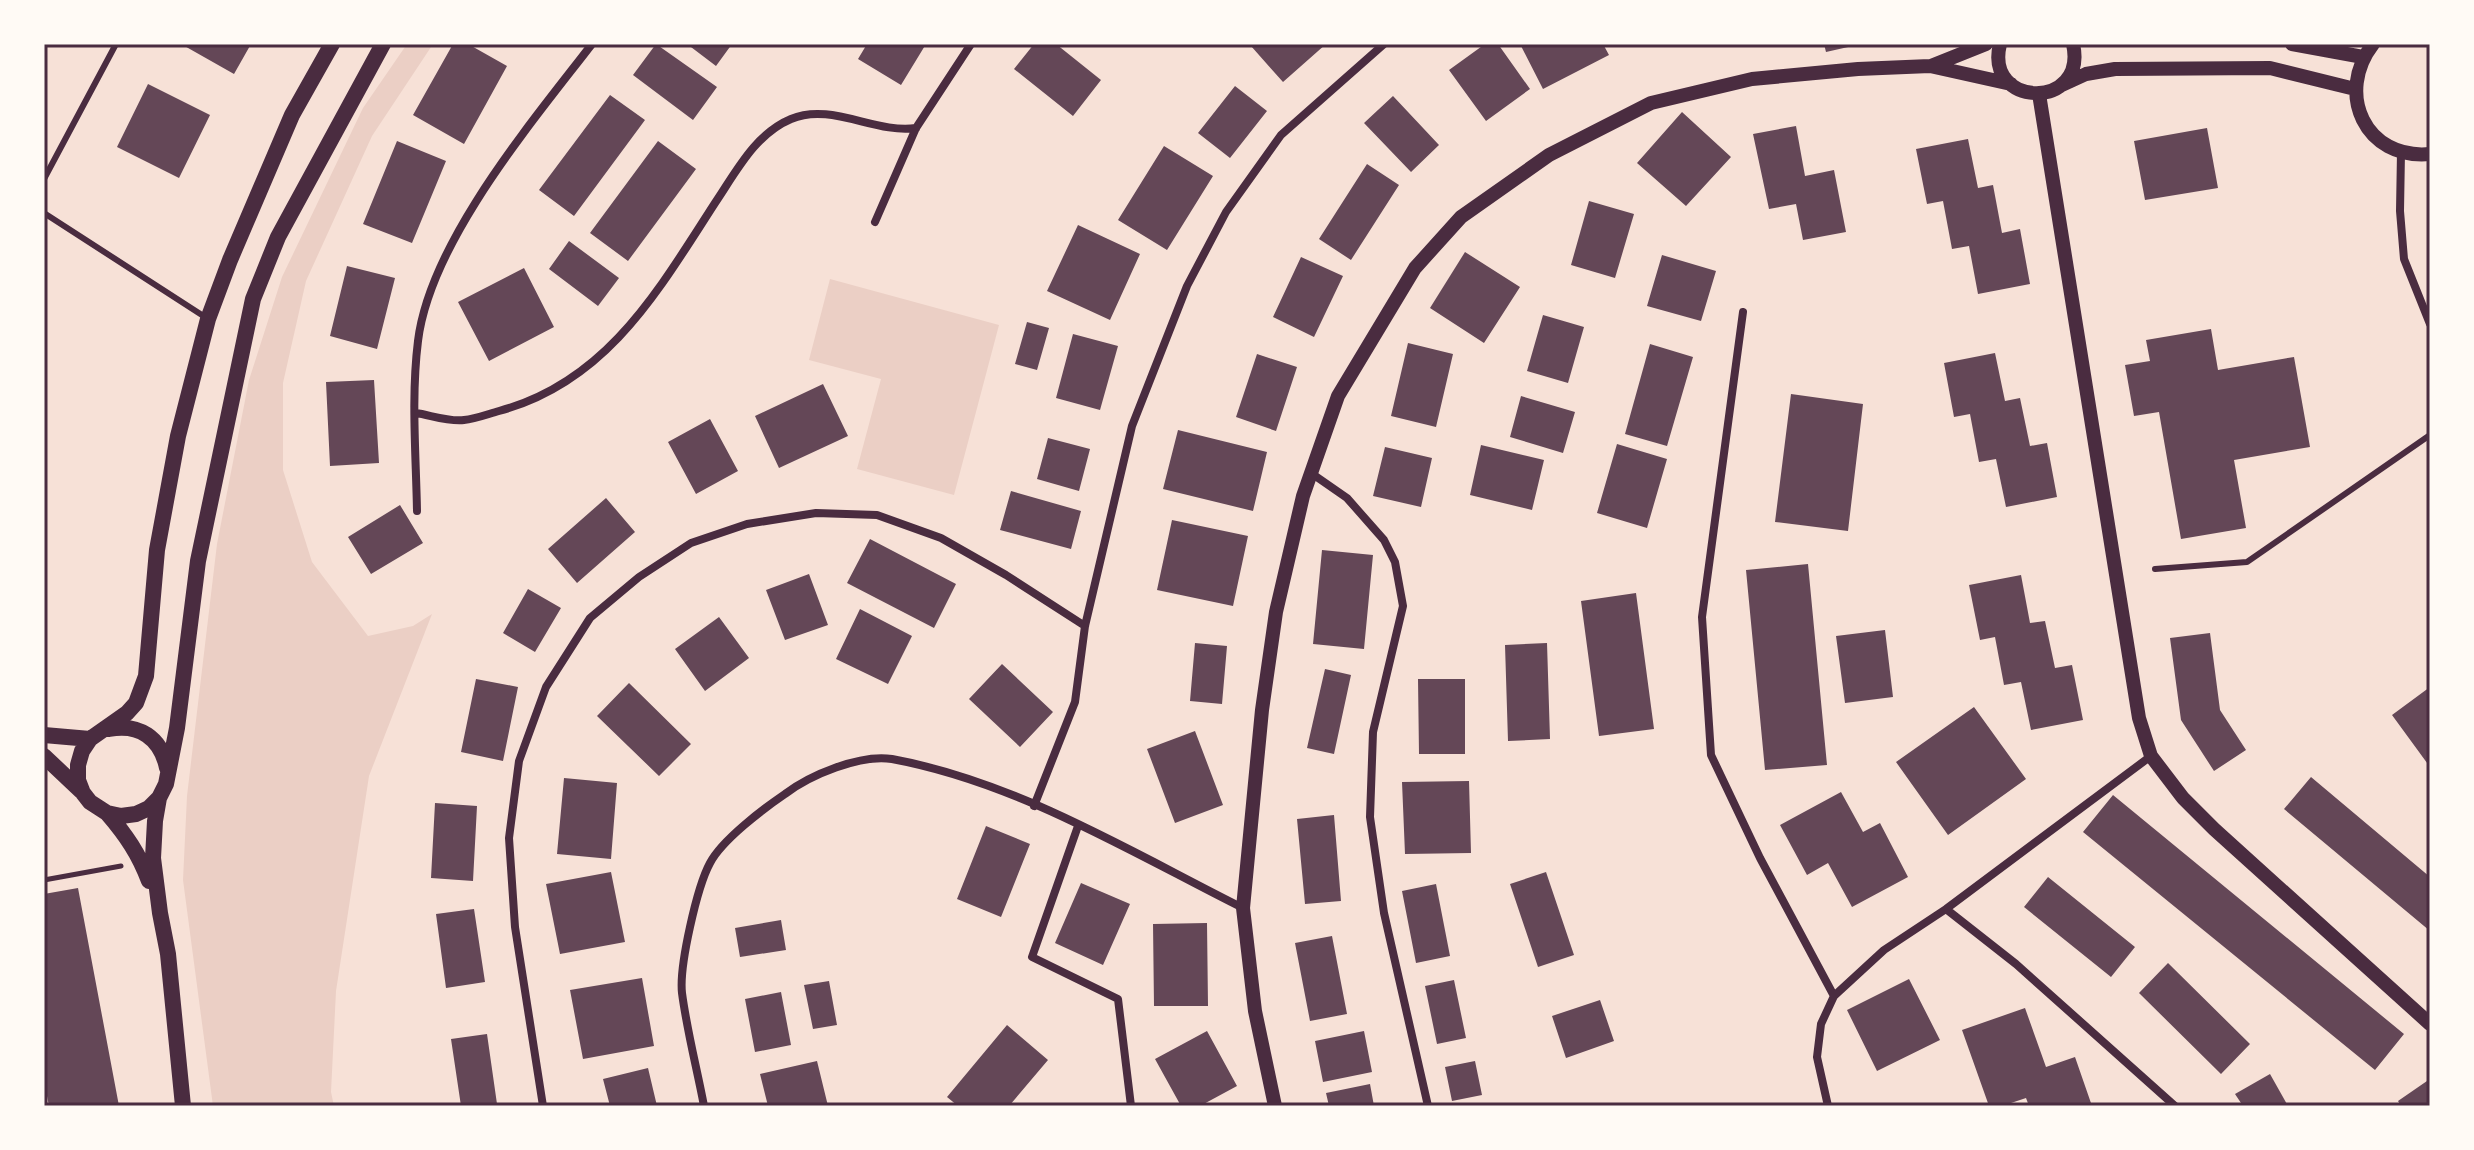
<svg xmlns="http://www.w3.org/2000/svg" width="2474" height="1150" font-family="'Times New Roman',serif">
<rect width="100%" height="100%" fill="#f7e1d7"/>
<path fill="#ebcfc5" d="M407,44H433L372,136L306,281L283,383V470L312,562L368,636L413,626L432,614L369,776L336,991L331,1092L334,1106H213L183,880L187,796L217,544L249,380L282,277L363,108Z
M830,279L999,325L954,495L857,469L881,379L809,360Z"/>
<path fill="#644757" d="M181,44H251L234,74Z
M453,44H468L507,66L464,144L413,115Z
M656,44L717,87L693,120L633,75Z
M687,44H732L716,66Z
M867,44H926L901,85L858,59Z
M1034,44H1056L1101,80L1073,116L1014,69Z
M1252,44H1326L1283,82L1251,46Z
M1485,44H1498L1530,89L1486,121L1449,70Z
M1520,44H1603L1609,55L1543,89Z
M1824,44H1857V45L1826,52Z
M148,84L210,115L179,178L117,147Z
M1235,86L1267,111L1230,158L1198,133Z
M610,95L645,120L574,216L539,190Z
M1393,96L1439,145L1411,172L1364,123Z
M1682,112L1731,157L1686,206L1637,163Z
M1796,126L1805,176L1834,170L1846,232L1803,240L1796,204L1769,209L1753,134Z
M2207,128L2218,188L2145,200L2134,141Z
M1968,139L1978,188L1993,185L2002,233L2020,229L2030,284L1978,294L1969,246L1952,249L1943,201L1927,204L1916,149Z
M397,141L446,161L412,243L363,224Z
M658,141L696,169L628,261L590,233Z
M1164,146L1213,176L1167,250L1118,220Z
M1367,164L1399,185L1351,260L1319,239Z
M1589,201L1634,214L1615,278L1571,265Z
M1078,225L1140,254L1110,320L1047,291Z
M569,241L619,278L598,306L549,269Z
M1465,252L1520,287L1484,343L1430,308Z
M1662,255L1716,271L1701,321L1647,306Z
M1301,257L1343,276L1314,337L1273,317Z
M347,266L395,278L377,349L330,336Z
M524,268L554,327L489,361L458,302Z
M1543,315L1584,327L1568,383L1527,371Z
M1027,322L1049,328L1037,370L1015,364Z
M2211,329L2218,370L2294,357L2310,447L2234,460L2246,528L2181,539L2159,412L2134,416L2125,365L2150,361L2146,340Z
M1073,334L1118,346L1100,410L1056,398Z
M1408,343L1453,354L1436,427L1391,416Z
M1650,344L1693,357L1667,446L1625,434Z
M1995,353L2005,401L2020,398L2030,446L2047,443L2057,497L2006,507L1996,459L1979,462L1970,414L1954,417L1944,363Z
M1257,354L1297,367L1276,431L1236,417Z
M374,380L379,463L330,466L326,382Z
M823,384L848,436L779,468L755,416Z
M1791,394L1863,404L1848,531L1775,522Z
M1521,396L1575,412L1563,453L1510,437Z
M710,419L738,471L696,494L668,442Z
M1178,430L1267,452L1253,511L1163,489Z
M1048,438L1090,449L1079,491L1037,479Z
M1617,444L1667,459L1647,528L1597,513Z
M1481,445L1544,460L1532,510L1470,495Z
M1385,447L1432,458L1421,507L1373,496Z
M1011,491L1081,511L1071,549L1000,530Z
M606,498L635,532L577,583L548,549Z
M400,505L423,543L371,574L348,537Z
M1172,520L1248,536L1233,606L1157,590Z
M870,539L956,584L934,628L847,583Z
M1322,550L1373,555L1364,649L1313,644Z
M1808,564L1827,765L1765,770L1746,570Z
M809,574L828,625L785,640L766,590Z
M2021,575L2030,623L2045,621L2055,668L2072,665L2083,720L2031,730L2021,682L2004,685L1995,637L1980,640L1969,585Z
M528,589L561,608L535,652L503,633Z
M1636,593L1654,729L1599,736L1581,601Z
M860,609L912,636L888,684L836,659Z
M719,617L749,658L705,691L675,649Z
M1885,630L1893,697L1845,703L1836,636Z
M2210,633L2220,710L2246,750L2214,771L2181,720L2170,638Z
M1195,643L1227,646L1222,704L1190,701Z
M1547,643L1550,739L1508,741L1505,645Z
M1002,664L1053,712L1020,747L969,699Z
M1325,669L1351,675L1334,754L1307,748Z
M476,679L518,687L503,761L461,752Z
M1418,679H1465V754H1419Z
M629,683L691,744L659,776L597,716Z
M2430,687V767L2392,715Z
M1974,707L2026,779L1948,835L1896,762Z
M1195,731L1223,805L1175,823L1147,749Z
M2311,777L2430,877V931L2284,809Z
M564,778L617,783L611,859L557,854Z
M1469,781L1471,853L1405,854L1402,782Z
M1841,792L1863,832L1880,823L1908,877L1852,907L1828,863L1807,875L1780,825Z
M2113,795L2404,1034L2375,1070L2083,832Z
M435,803L477,806L473,881L431,878Z
M1334,815L1341,901L1305,904L1297,819Z
M986,826L1030,844L1001,917L957,899Z
M611,872L625,942L560,954L546,884Z
M1546,872L1574,955L1538,967L1510,884Z
M2048,877L2135,947L2111,977L2024,907Z
M1081,883L1130,904L1103,965L1055,943Z
M1436,884L1450,956L1416,963L1402,891Z
M78,888L119,1106H49L44,1081V894Z
M474,909L485,982L446,988L436,914Z
M781,920L786,950L740,957L735,928Z
M1207,923L1208,1006H1154L1153,924Z
M1332,936L1347,1014L1310,1021L1295,943Z
M2168,963L2250,1044L2221,1074L2139,993Z
M642,978L654,1046L583,1059L570,990Z
M1909,979L1940,1040L1877,1071L1847,1010Z
M1454,980L1466,1038L1437,1044L1425,986Z
M829,981L837,1025L813,1029L804,985Z
M781,992L791,1045L755,1052L745,999Z
M1600,1000L1614,1041L1566,1058L1552,1016Z
M2025,1008L2046,1067L2075,1057L2092,1106H2029L2026,1098L2002,1106H1989L1962,1030Z
M1007,1025L1048,1060L1009,1106H958L947,1097Z
M1207,1031L1237,1086L1200,1106H1181L1155,1059Z
M1364,1031L1372,1072L1323,1082L1315,1041Z
M487,1034L497,1104L461,1106L451,1039Z
M817,1061L828,1106H768L760,1074Z
M1475,1061L1482,1095L1452,1101L1445,1067Z
M648,1068L657,1106H610L603,1079Z
M2270,1074L2288,1106H2243L2235,1094Z
M2427,1081L2430,1085V1106H2401L2398,1101Z
M1370,1084L1374,1106H1329L1326,1093Z"/>
<g fill="none" stroke-linecap="round" stroke-linejoin="round">
<path stroke="#4a2c40" stroke-width="5" d="M44,880L121,866"/>
<path stroke="#4a2c40" stroke-width="6" d="M44,179L116,44
M44,213L205,317
M2155,569L2247,562L2430,435"/>
<path stroke="#4a2c40" stroke-width="8" d="M2401,152L2400,211L2404,259L2430,324
M875,222L916,128L971,44
M1743,312L1702,617L1711,755L1760,858L1834,996
M416,413C430,415 449,422 464,420C475,419 488,414 499,411C607,382 658,291 715,203C736,172 755,134 791,119C831,102 875,134 916,128
M1311,473L1347,498L1384,540L1395,562L1403,606L1373,732L1370,817L1384,913L1428,1106
M417,511C416,455 411,397 418,341C430,242 532,122 592,44
M1034,806L1075,702L1085,626L1132,426L1187,286L1226,212L1281,135L1384,44
M1078,826L1032,957L1118,999L1131,1106
M1946,909L2016,964L2175,1106
M543,1106L515,927L509,838L519,761L546,687L590,618L639,577L691,543L747,524L816,513L877,515L941,538L1006,575L1085,626
M704,1106C697,1069 687,1031 682,993C679,966 697,887 710,863C722,840 763,809 785,794C810,775 860,754 892,759C1017,782 1131,852 1243,908
M1828,1106L1817,1057L1821,1024L1834,996L1884,950L1946,909L2151,756"/>
<path stroke="#4a2c40" stroke-width="14" d="M2000,44C1984,109 2088,110 2073,44
M2292,44L2363,57
M2373,44C2335,93 2365,160 2430,154
M1931,66L1986,44
M2062,85L2086,74L2115,69L2270,68L2355,89
M2039,94L2139,718L2151,756L2183,798L2214,829L2430,1024
M1275,1106L1255,1011L1243,908L1262,710L1276,612L1303,496L1338,396L1415,268L1461,217L1549,155L1651,103L1752,79L1858,69L1930,66L2011,84"/>
<path stroke="#4a2c40" stroke-width="16" d="M332,44L292,115L230,260L208,319L178,436L157,550L146,676L136,703L127,713L90,739L82,751L78,765V780L83,793L90,802L107,813L121,816L136,814L149,808L159,798L166,784L177,728L198,561L253,299L278,237L383,44
M109,729C139,723 161,738 167,768
M44,735L90,739
M44,756L81,791
M159,798L155,821L153,858L160,913L168,954L183,1106
M107,813C126,835 139,854 149,881"/>
</g>
<rect width="2474" height="1150" fill="none" stroke="#fffaf5" stroke-width="92"/>
<rect x="46" y="46" width="2382" height="1058" fill="none" stroke="#4a2c40" stroke-width="3"/>
</svg>
